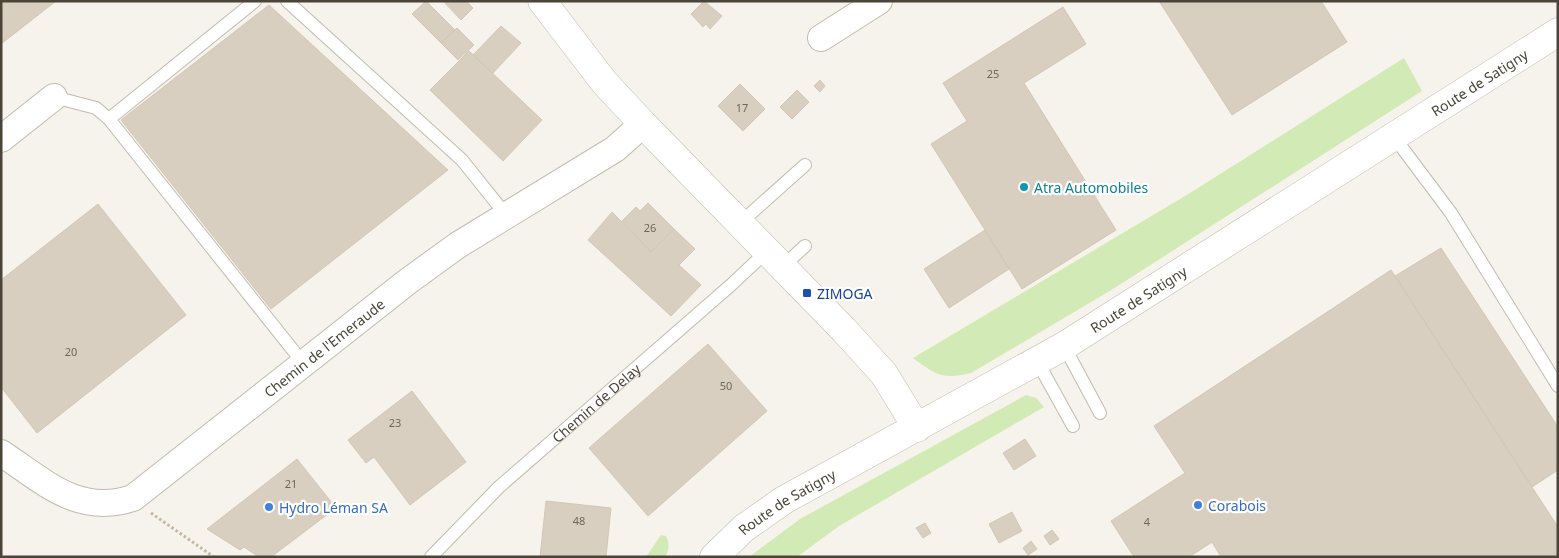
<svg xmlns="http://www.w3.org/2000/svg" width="1559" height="558" font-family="'Noto Sans',sans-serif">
<rect width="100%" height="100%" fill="#f6f3ec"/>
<path fill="#d2eab5" d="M1404,58L1422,91L1113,289L971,373C943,380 936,375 913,358L1190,193Z
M1026,395L1036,398L1044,407L839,526L797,557H749L800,519Z
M661,535L666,536C670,543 669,550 665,557H646Z"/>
<path fill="#d8cfc1" stroke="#d3c7b4" d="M1,1H56L1,44Z
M426,1L455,30L441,43L412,14Z
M443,1H466L473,8L461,20Z
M704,1L722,16L710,29L706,24L703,27L691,14Z
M1159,1H1321L1347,42L1232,115Z
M269,5L448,170L271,309L121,120Z
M1063,7L1086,44L1024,83L1116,230L1022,289L931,144L967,121L943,83Z
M501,26L521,43L493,73L473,55Z
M457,28L474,45L458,60L441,43Z
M469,51L542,120L503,161L430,90Z
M820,80L825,86L820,92L814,86Z
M740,84L765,109L743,131L718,106Z
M797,90L809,102L792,119L780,107Z
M648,203L674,229L651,252L622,221L636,207L640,211Z
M98,204L186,315L37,433L1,387V280Z
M612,212L651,252L674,229L695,249L679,265L701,285L671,316L588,240Z
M985,230L1009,269L949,308L924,269Z
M1441,248L1558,427V470L1532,487L1395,276Z
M1391,270L1558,527V557H1221L1212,542L1189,557H1134L1111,521L1185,473L1154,426Z
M708,344L767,411L648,516L589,448Z
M412,391L466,462L410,505L374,457L366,463L348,440Z
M1025,439L1036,456L1014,470L1003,453Z
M297,459L336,508L271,557H259L244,547L240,550L207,529Z
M546,501L611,508L606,557H540Z
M1012,512L1022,531L999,543L989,524Z
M925,523L931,533L923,538L916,528Z
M1052,530L1059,539L1050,545L1044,536Z
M1031,541L1037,549L1028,555L1023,548Z"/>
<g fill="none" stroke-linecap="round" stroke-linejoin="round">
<defs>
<g id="service">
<path d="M255,1L109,119L304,364"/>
<path d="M287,1L462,160L506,215"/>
<path d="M54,97L96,108L109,119"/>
<path d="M1394,137L1451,213L1558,386"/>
<path d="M739,224L805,165"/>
<path d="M782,267L805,246"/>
<path d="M1064,346L1100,413"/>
<path d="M1037,361L1073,426"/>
<path id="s1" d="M431,557L499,487L731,285L766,252"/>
</g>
<g id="minor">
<path d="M821,38L879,1"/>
<path d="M1,139L54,97"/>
<path id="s2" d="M1,453C45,482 78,516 133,498L407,282L458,245L615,149L643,124"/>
</g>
<g id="tertiary">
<path d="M542,1L604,82L643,124L844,330L884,374L917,428"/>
<path id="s3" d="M714,557L744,528L784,500L1064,346L1558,32"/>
</g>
</defs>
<use href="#service" stroke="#c2bbae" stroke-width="14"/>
<use href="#minor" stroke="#c2bbae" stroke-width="28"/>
<use href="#tertiary" stroke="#c2bbae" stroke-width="29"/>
<path stroke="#c4b79f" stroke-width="3" stroke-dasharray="2.5 2.5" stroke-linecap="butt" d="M151,513L214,557"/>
<use href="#service" stroke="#fff" stroke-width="12"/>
<use href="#minor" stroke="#fff" stroke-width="26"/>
<use href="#tertiary" stroke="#fff" stroke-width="28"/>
</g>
<circle fill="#0f9aa8" stroke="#fff" stroke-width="2" cx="1024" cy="187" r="5"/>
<rect fill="#1a4fb4" stroke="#fff" stroke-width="2" x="802" y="288" width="10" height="10" rx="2.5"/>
<g fill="#3f7fe0" stroke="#fff" stroke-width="2">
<circle cx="1198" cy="505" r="5"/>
<circle cx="269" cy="507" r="5"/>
</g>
<g text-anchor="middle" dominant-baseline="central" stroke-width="4.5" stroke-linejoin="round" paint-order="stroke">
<g font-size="11" fill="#6e675b">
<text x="993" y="73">25</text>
<text x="742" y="107">17</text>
<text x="650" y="227">26</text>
<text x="71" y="351">20</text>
<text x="726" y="385">50</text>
<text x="395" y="422">23</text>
<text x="291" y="483">21</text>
<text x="579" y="520">48</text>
<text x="1147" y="521">4</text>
</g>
<g font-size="14" fill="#4b4439" stroke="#fff">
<text stroke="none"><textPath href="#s3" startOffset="902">Route de Satigny</textPath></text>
<text stroke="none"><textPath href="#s3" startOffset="498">Route de Satigny</textPath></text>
<text stroke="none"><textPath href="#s2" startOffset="389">Chemin de l'Emeraude</textPath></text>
<text stroke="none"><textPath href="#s1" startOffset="226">Chemin de Delay</textPath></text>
<text stroke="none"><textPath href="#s3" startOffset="92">Route de Satigny</textPath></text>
</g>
<g font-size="14" fill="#0d838f" stroke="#fff" text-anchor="start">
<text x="1034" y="187">Atra Automobiles</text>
</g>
<g font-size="14" fill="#164399" stroke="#fff" text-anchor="start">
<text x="817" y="293">ZIMOGA</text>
</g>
<g font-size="14" fill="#366cbe" stroke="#fff" text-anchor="start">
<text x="1208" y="505">Corabois</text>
<text x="279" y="507">Hydro Léman SA</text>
</g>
</g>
<rect width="1559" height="558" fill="none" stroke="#4b4439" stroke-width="5"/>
</svg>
